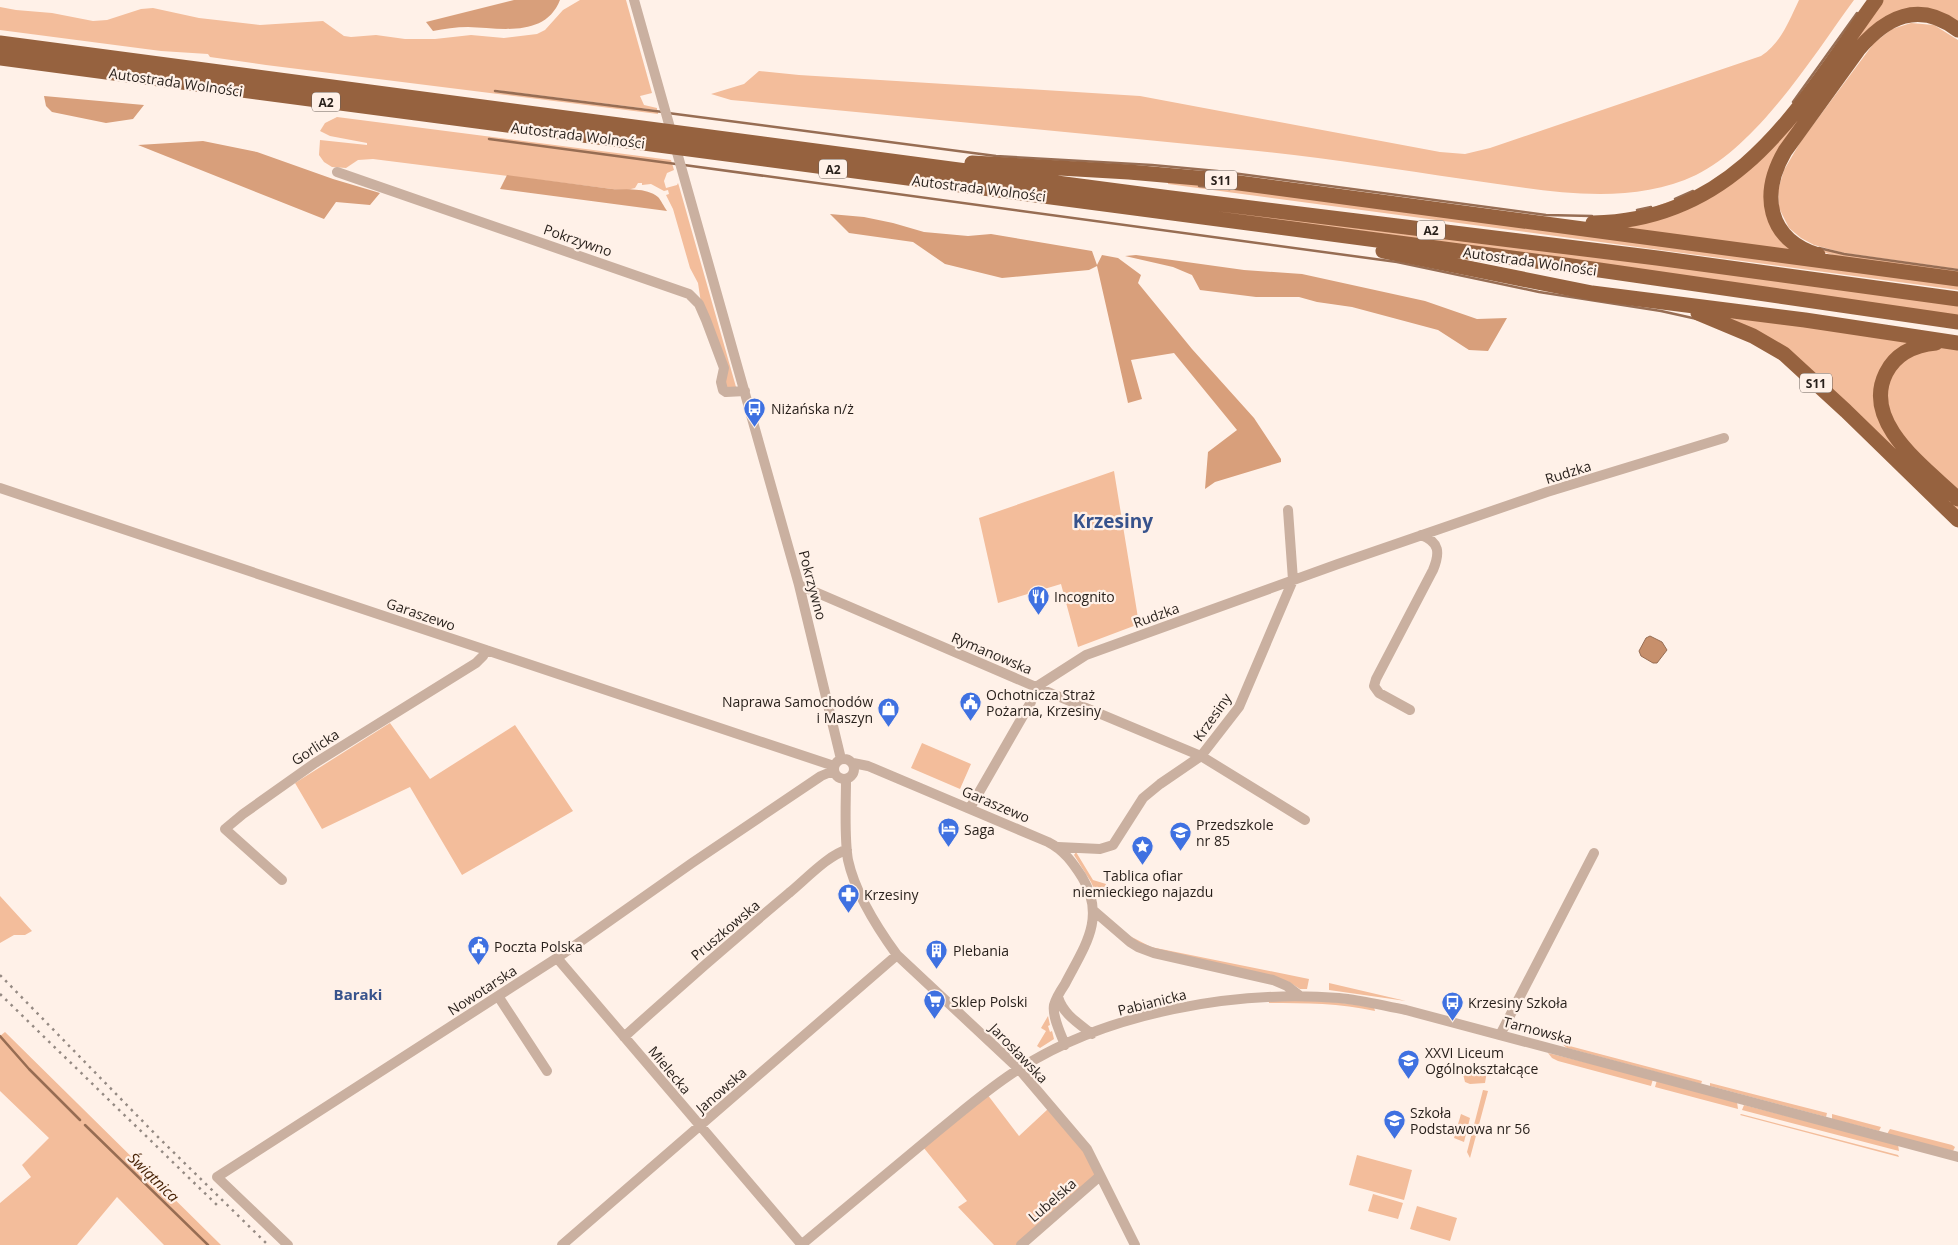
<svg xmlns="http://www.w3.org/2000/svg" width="1958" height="1245" font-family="'Open Sans',sans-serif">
<rect width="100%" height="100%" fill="#fff1e8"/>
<path fill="#f3bd9b" d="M580,0H626L652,93L640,96L644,105L657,108V110L495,90V92L658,112V114L266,65L210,57L208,54L161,51L0,30V7L16,10L52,13L93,21L107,20L141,9L153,8L199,18L260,25L323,21L344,36L351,37L376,35L405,39H435L471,35L504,38L537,34L545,30L563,10Z
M1799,0H1854C1813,56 1759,144 1696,175C1624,209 1538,189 1463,179C1394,169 1326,158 1258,151C1082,133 906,117 731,100L711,94L744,84L759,71L799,75L1140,96L1440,152L1465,154L1490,148L1761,56C1781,43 1789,21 1799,0Z
M1880,0H1958V23L1891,15L1765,189L1798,252L1602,226L1737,177Z
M1911,19C1925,19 1953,22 1958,38L1940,25L1921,21L1901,23L1878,37L1862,54L1787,160L1780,175L1776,196L1777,208L1787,229L1800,240L1814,247L1843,254L1958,271V273L1836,256L1812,249L1797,241L1786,230L1775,209L1774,190L1778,174L1798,139L1871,41L1895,23Z
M1911,23L1934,25L1958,40V269L1844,253L1814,245L1801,238L1789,228L1779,208L1778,190L1784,170L1801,141L1874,43L1892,29Z
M337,117L671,160L674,170L667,173L664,181L666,188L677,185L678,183L679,186L736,387L727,388L701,303L698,283L690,268L673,209L666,195L669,194L668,190L664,191L651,184L642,185V183H638L635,188L627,190L612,189L373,159L358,160L346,168L332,167L324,162L319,155L320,140L367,145V143L330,136L320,131L325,123Z
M686,139L1663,264L1958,304V317Z
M1168,179L1958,283V290L1168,184Z
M1718,314L1916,340L1875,400L1958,505V514L1811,373Z
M1935,347L1958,348V493L1906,443L1890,420L1886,385L1902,360Z
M1114,471L1139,624L1078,647L1061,584L998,603L979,518Z
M390,723L430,779L515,725L573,811L462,875L410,787L322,829L295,783Z
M922,743L971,764L960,789L911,768Z
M1076,852L1093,880L1106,884L1104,889L1095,891L1091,882L1074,855Z
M0,896L32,931L25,935H14L0,943Z
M1128,935L1151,947L1309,979L1307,989H1300L1289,982L1150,948L1136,942Z
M1329,983L1406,1001L1329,990Z
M1269,1000L1326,1001L1374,1007L1375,1011C1340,1003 1304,1003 1269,1003Z
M1048,1016L1050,1025L1048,1026L1050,1032L1052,1031L1054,1039L1040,1048L1037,1046L1046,1031L1041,1028Z
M5,1032L221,1245H164L117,1197L77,1245H0V1203L31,1177L22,1165L49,1138L0,1091V1036Z
M1562,1044L1702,1081L1701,1084L1567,1048Z
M1548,1053L1653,1079L1651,1086L1558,1061L1552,1058Z
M1465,1066L1487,1071L1485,1083L1470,1084L1465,1082L1463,1074Z
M1657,1080L1737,1102L1738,1109L1655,1087Z
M1710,1083L1827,1113L1826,1117L1710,1086Z
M1483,1090L1488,1091L1470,1158L1467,1152Z
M987,1094L1019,1136L1048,1109L1084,1150L1099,1176L1017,1245H994L958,1207L967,1201L923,1147Z
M1744,1105L1898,1145L1899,1151L1742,1110Z
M1461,1114L1470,1118L1464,1142L1454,1138Z
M1741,1114L1898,1155L1899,1157L1740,1115Z
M1832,1114L1881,1127L1879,1131L1832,1119Z
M1890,1129L1952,1145L1955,1147L1953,1151L1887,1134Z
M1357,1155L1412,1170L1404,1200L1349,1185Z
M1373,1194L1403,1203L1398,1219L1368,1211Z
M1417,1206L1457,1218L1450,1241L1410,1229Z"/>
<path fill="#d89f7b" d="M514,0H560C545,38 500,28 468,27C456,27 444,29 433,31L426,22Z
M44,96L144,105L133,119L106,123L52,112L46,106Z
M203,141L257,152L333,179L380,193L370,205L336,202L324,219L138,145Z
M507,175L612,189C626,190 646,187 658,197C661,200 664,207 667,211L500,189Z
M830,214L864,217L893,223L924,232L968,236L991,234L1092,251L1097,265L1102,255L1118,258L1141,275L1138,283L1192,349L1254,418L1281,459V462L1215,482L1205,489L1208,452L1237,430L1174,353L1131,360L1142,399L1128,403L1097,266L1089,270L1002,278L945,264L913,242L849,233Z
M1136,255L1244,270L1302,274L1425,301L1477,319L1507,318L1488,351L1469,350L1438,330L1352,307L1317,302L1299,297H1256L1200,290L1192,275L1173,267L1125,256Z"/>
<path fill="#c78f6b" stroke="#976d53" d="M1650,636L1662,642L1667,650L1657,663H1653L1641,656L1639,651L1646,638Z"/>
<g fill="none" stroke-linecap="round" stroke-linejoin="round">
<path stroke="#976d53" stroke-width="2.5" d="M495,91L663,112
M1793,102L1857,13
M668,113L996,156L1152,165L1217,171L1546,215L1592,216
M489,139L676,164
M684,165L1397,262L1539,292L1661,311L1697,319
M1199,186L1230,189
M1675,199L1693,191
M1637,210L1651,207
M1819,248L1844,254L1958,270
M0,1036L29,1069L80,1120
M85,1125L208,1245"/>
<path stroke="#cab0a0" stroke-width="10" d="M634,0L799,585L841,759
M337,172L689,294L699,304L706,320L724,368L721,382L723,390L726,392L745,391
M0,488L834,766
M799,585L1036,687L1201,756L1305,820
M1410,710L1379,693L1374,686L1376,679L1433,570C1440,553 1440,542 1421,535
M834 769a10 10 0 1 1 20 0a10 10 0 1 1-20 0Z
M853,763L868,766L1048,842C1064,850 1073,863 1082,877C1107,918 1084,947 1065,984C1061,990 1056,998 1054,1005C1052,1017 1061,1034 1065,1045
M846,779C846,803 844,837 848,860C855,892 878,929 897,955L1019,1069L1087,1149L1135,1245
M970,808L1031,702L1036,687L1086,655L1338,564L1547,492L1724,438
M1058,847L1100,849L1113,845L1143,798L1160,784L1201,756L1239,707L1293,580L1288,510
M282,880L225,829L243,814L315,763L476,663L483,656L486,650
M1094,911L1130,942L1138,947L1154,953L1273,980L1287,986L1300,996
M557,958L802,1245
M498,996L547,1071
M1058,997C1063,1014 1078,1023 1092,1034
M1500,1035L1594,853
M624,1037C678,988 733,940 789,893C804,881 829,854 847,850
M288,1245L217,1177L557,958L692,863L821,776L833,771
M562,1245L897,955
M801,1245C846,1207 892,1169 938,1131C964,1110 990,1087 1019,1069C1108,1012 1235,990 1339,998C1362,1000 1384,1006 1406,1010L1958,1157
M1021,1245L1100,1176"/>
<path stroke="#96623f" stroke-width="15" d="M0,43L1163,197L1657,258L1958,299
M0,58L1558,264L1958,322
M972,163L1129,172L1209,179L1958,279
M1593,223C1740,220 1800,105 1876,0
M1383,251L1592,293L1805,320L1958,343
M1818,255C1767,239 1760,194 1785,151L1858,50C1886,17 1919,0 1958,30
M1698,313L1753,336L1784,354L1846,411L1958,520
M1936,343C1915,345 1896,353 1886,373C1861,423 1926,468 1958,499"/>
<path stroke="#958a83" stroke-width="2.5" stroke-dasharray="2.5 5" stroke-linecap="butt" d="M0,975L159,1138L268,1245
M0,994L220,1208"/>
</g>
<defs>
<symbol id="bus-pin" viewBox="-11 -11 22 30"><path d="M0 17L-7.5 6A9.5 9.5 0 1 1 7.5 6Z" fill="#3f71e1" stroke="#fff1e8"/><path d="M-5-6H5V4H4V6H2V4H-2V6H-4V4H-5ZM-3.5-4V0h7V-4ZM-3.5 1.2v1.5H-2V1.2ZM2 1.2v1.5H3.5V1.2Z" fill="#fff"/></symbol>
<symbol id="restaurant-pin" viewBox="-11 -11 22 30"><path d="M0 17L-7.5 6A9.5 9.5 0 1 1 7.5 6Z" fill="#3f71e1" stroke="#fff1e8"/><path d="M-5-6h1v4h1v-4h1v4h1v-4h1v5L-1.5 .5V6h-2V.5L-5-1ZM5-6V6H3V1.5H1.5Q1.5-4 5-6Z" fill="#fff"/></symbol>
<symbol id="civic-pin" viewBox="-11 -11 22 30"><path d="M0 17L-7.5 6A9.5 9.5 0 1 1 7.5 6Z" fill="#3f71e1" stroke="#fff1e8"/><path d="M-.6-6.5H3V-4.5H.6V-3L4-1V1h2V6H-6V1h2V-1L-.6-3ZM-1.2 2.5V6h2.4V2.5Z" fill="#fff"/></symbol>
<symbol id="shop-pin" viewBox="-11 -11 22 30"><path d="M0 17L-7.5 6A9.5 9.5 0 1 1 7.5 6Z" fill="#3f71e1" stroke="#fff1e8"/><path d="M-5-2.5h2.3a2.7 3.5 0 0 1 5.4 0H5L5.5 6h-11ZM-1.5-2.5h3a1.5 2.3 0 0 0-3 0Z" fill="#fff"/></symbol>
<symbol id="hotel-pin" viewBox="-11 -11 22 30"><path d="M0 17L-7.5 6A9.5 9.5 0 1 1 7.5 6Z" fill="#3f71e1" stroke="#fff1e8"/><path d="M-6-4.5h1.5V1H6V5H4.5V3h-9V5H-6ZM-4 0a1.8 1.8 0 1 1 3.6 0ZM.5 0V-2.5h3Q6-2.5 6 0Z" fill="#fff"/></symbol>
<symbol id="school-pin" viewBox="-11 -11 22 30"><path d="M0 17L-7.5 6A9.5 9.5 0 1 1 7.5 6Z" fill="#3f71e1" stroke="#fff1e8"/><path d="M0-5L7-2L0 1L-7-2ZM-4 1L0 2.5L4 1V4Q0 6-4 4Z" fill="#fff"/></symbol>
<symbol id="sight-pin" viewBox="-11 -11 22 30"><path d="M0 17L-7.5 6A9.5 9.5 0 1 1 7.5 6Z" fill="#3f71e1" stroke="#fff1e8"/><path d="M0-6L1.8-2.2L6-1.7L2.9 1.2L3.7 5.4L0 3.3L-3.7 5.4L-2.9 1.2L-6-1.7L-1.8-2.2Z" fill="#fff"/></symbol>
<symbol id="pharmacy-pin" viewBox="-11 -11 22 30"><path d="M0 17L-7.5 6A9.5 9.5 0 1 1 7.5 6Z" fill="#3f71e1" stroke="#fff1e8"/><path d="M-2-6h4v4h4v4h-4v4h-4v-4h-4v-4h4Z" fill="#fff"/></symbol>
<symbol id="building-pin" viewBox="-11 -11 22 30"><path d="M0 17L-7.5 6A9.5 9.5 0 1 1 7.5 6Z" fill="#3f71e1" stroke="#fff1e8"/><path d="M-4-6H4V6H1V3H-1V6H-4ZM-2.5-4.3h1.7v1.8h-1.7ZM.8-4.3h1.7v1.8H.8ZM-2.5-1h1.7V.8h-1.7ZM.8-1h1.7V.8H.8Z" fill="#fff"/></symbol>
<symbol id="supermarket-pin" viewBox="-11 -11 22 30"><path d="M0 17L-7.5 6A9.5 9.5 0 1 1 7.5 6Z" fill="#3f71e1" stroke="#fff1e8"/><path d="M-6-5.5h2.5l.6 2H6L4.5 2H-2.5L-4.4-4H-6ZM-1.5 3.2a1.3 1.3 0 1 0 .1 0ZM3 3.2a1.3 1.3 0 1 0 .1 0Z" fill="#fff"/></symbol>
</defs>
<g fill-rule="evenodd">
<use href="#bus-pin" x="742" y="396" width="25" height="34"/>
<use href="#restaurant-pin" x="1026" y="584" width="25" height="34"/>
<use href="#civic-pin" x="958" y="690" width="25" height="34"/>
<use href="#shop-pin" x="876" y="696" width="25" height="34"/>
<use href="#hotel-pin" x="936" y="816" width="25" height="34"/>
<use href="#school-pin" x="1168" y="820" width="25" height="34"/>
<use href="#sight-pin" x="1130" y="834" width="25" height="34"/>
<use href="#pharmacy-pin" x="836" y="882" width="25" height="34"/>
<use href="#civic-pin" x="466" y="934" width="25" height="34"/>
<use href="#building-pin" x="924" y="938" width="25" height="34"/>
<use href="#supermarket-pin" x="922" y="988" width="25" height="34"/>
<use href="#bus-pin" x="1440" y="990" width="25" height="34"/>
<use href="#school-pin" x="1396" y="1048" width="25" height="34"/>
<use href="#school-pin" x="1382" y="1108" width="25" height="34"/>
</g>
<g text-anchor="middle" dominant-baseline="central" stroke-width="4.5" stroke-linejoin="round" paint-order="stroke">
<g fill="#fff1e8" stroke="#685e58" stroke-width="1">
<rect x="312" y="92.5" width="28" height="19" rx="4"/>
<rect x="819" y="159.5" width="28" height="19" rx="4"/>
<rect x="1205" y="170.5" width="32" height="19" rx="4"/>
<rect x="1417" y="220.5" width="28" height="19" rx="4"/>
<rect x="1800" y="373.5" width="32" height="19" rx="4"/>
</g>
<g font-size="12" font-weight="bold" fill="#271f1a">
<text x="326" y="102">A2</text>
<text x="833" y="169">A2</text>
<text x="1221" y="180">S11</text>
<text x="1431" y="230">A2</text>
<text x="1816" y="383">S11</text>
</g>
<g font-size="14" fill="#271f1a" stroke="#fff1e8">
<text transform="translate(176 82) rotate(8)">Autostrada Wolności</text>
<text transform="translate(578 135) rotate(7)">Autostrada Wolności</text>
<text transform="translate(979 188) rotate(7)">Autostrada Wolności</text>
<text transform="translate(578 240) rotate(19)">Pokrzywno</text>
<text transform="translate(1530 261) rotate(8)">Autostrada Wolności</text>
<text transform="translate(1568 472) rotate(-17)">Rudzka</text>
<text transform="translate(813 585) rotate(75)">Pokrzywno</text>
<text transform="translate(421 614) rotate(19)">Garaszewo</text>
<text transform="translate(1156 615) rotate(-20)">Rudzka</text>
<text transform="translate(992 653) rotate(23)">Rymanowska</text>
<text transform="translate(1212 717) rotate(-55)">Krzesiny</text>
<text transform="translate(315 747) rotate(-33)">Gorlicka</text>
<text transform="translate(996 804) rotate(23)">Garaszewo</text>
<text transform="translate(725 930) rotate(-40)">Pruszkowska</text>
<text transform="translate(482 990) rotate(-33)">Nowotarska</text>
<text transform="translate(1152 1002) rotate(-14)">Pabianicka</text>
<text transform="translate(1538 1030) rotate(15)">Tarnowska</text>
<text transform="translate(1019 1053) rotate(46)">Jarosławska</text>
<text transform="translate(670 1070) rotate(50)">Mielecka</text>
<text transform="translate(721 1090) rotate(-41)">Janowska</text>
<text transform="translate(1052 1200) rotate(-41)">Lubelska</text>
</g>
<g font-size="14" fill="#271f1a" stroke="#fff1e8" text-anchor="start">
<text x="771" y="408">Niżańska n/ż</text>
<text x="1054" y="596">Incognito</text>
<text x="986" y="694">Ochotnicza Straż<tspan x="986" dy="16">Pożarna, Krzesiny</tspan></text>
<text x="873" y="701" text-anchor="end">Naprawa Samochodów<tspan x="873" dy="16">i Maszyn</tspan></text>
<text x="1196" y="824">Przedszkole<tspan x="1196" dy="16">nr 85</tspan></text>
<text x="964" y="829">Saga</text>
<text x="1143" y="875" text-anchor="middle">Tablica ofiar<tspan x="1143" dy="16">niemieckiego najazdu</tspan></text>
<text x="864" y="894">Krzesiny</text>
<text x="494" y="946">Poczta Polska</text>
<text x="953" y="950">Plebania</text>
<text x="951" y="1001">Sklep Polski</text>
<text x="1468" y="1002">Krzesiny Szkoła</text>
<text x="1425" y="1052">XXVI Liceum<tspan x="1425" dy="16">Ogólnokształcące</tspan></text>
<text x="1410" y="1112">Szkoła<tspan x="1410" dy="16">Podstawowa nr 56</tspan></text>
</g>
<g font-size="15" font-weight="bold" fill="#38538c" stroke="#fff1e8">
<text x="358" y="994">Baraki</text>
</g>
<g font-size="15" font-style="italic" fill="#492407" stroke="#fff1e8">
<text transform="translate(154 1177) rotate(44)">Świątnica</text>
</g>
<g font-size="19" font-weight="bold" fill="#38538c" stroke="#fff1e8">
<text x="1113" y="521">Krzesiny</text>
</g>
</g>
</svg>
